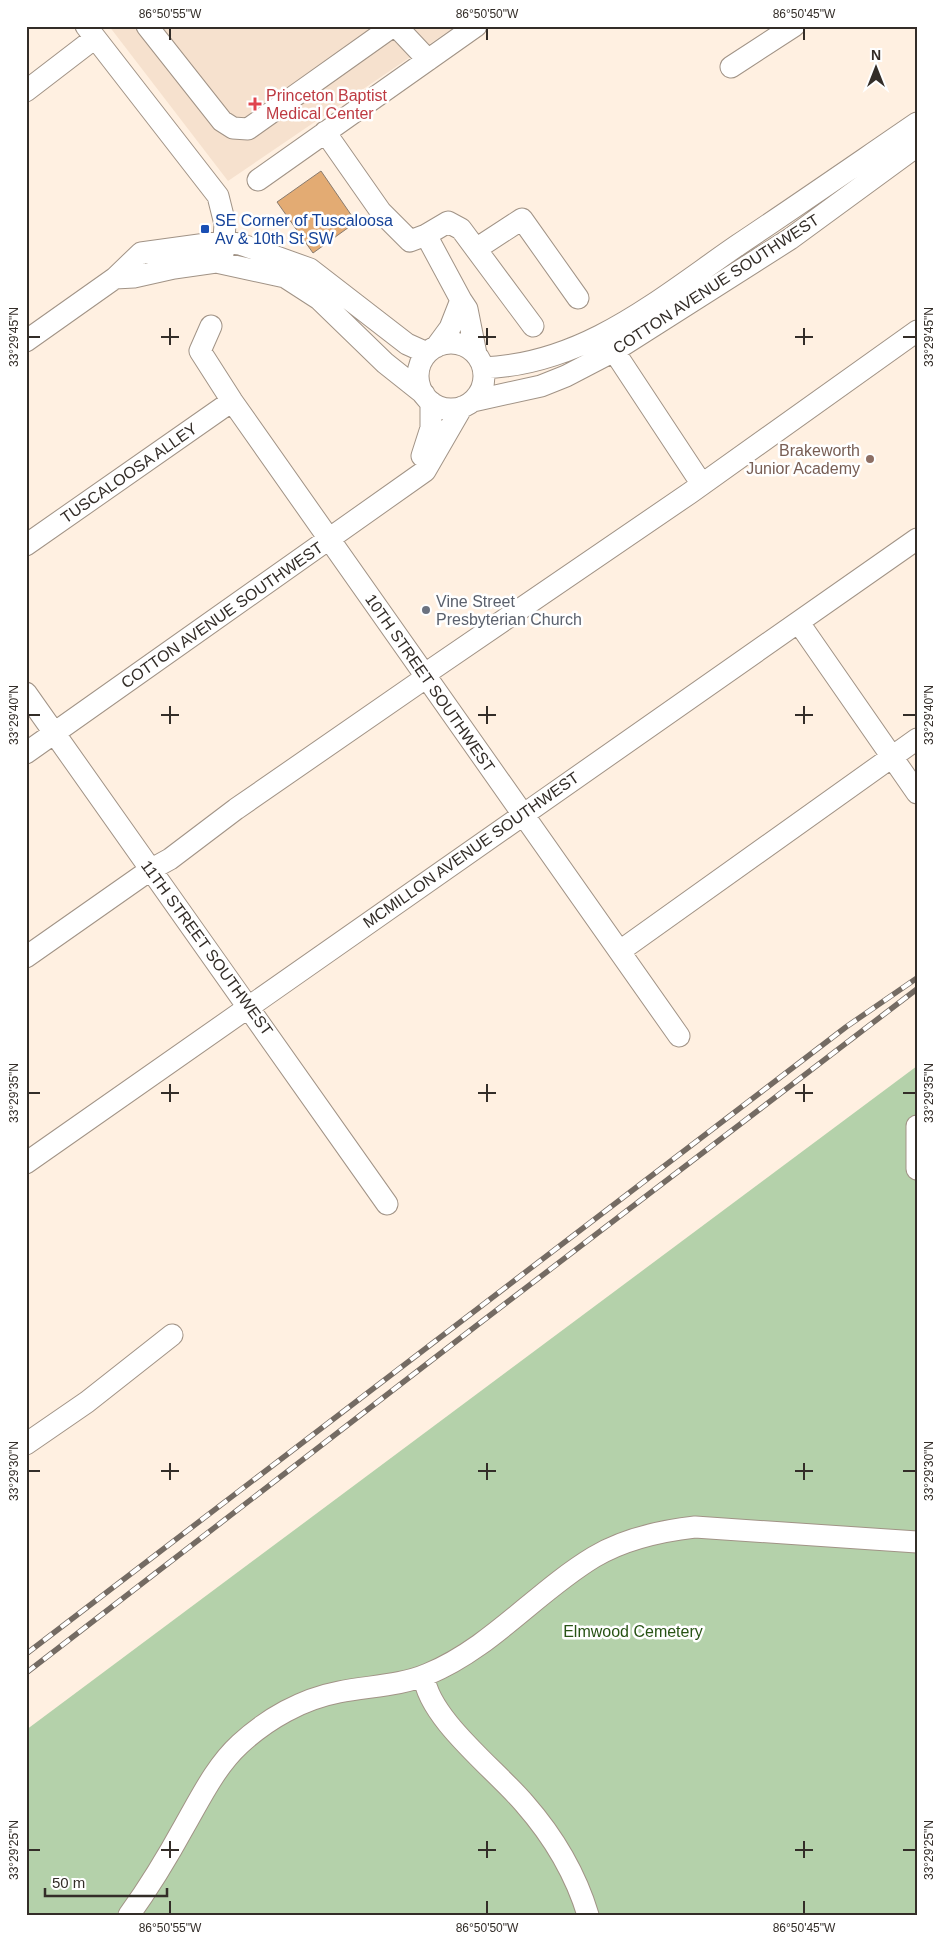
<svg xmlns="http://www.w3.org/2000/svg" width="943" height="1941" font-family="Arial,sans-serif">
<rect width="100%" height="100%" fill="#fff0e1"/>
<path fill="#f6e1ce" d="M109,26H456L228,181Z"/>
<path fill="#b4d1aa" d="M917,1066V1915H26V1730Z"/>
<path fill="#e3ab73" stroke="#897b6f" d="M321,171L356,222L313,253L277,202Z"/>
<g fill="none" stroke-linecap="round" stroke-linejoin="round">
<defs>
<path id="minor" d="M86,26L218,196L225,224L223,254
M147,26L222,121L233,128L248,129L393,26
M396,26L428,60
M731,67L794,26
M26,91L95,38
M325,132L381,212L410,241L426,235L461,300
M258,180L476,26
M426,235L448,222L461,229L533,326
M476,249L522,219L578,298
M115,278L134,277L174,268L216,262L285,277L319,299L385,363L424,394
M211,326L200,351L232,401L679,1036
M606,339L701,483
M26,341L115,278L141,253L221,242L240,244L310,269L407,344L427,353
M418 376a33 33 0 1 1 66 0a33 33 0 1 1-66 0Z
M436,347L450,328L461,300L467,309L476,354
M483,368C585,364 658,300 738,245C798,205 857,164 917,123
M473,401L541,386L566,376L614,351L790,239L917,146
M422,456L431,428V402
M26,545L232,401
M799,623L917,793
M26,693L387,1204
M26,753L425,471L462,407
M620,951L917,739
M26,957L150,870L170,859L236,809L418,683L431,670L690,493L917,331
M917,1126V1169
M26,1163L917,539
M26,1444L87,1402L172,1335
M424,1676C428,1718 496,1770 524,1803C553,1836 575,1872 588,1915
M129,1915C150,1886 168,1856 185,1825C201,1797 216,1766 240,1744C267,1719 302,1699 339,1692C368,1686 400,1686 428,1674C491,1648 536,1592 594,1557C624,1539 660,1531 695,1527L917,1542"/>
</defs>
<use href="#minor" stroke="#a19386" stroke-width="23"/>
<use href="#minor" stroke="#fff" stroke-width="21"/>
<defs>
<path id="rail" d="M26,1654L846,1027L917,978
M26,1673L476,1326L917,989"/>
</defs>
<use href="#rail" stroke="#746b63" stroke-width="5.5"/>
<use href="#rail" stroke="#fff" stroke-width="4" stroke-dasharray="11" stroke-linecap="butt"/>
</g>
<path fill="none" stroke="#332d28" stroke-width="2" d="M170,28V40M487,28V40M804,28V40M170,328V345M487,328V345M804,328V345M28,337H40M161,337H179M478,337H496M795,337H813M903,337H916M170,706V724M487,706V724M804,706V724M28,715H40M161,715H179M478,715H496M795,715H813M903,715H916M170,1084V1102M487,1084V1102M804,1084V1102M28,1093H40M161,1093H179M478,1093H496M795,1093H813M903,1093H916M170,1463V1480M487,1463V1480M804,1463V1480M28,1471H40M161,1471H179M478,1471H496M795,1471H813M903,1471H916M170,1841V1858M487,1841V1858M804,1841V1858M28,1850H40M161,1850H179M478,1850H496M795,1850H813M903,1850H916M170,1901V1914M487,1901V1914M804,1901V1914"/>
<path fill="#e0444e" stroke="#fff" stroke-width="2" d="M252.5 96.5h5v5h5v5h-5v5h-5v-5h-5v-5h5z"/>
<rect fill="#1a4fb4" stroke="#fff" stroke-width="2" x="200" y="224" width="10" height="10" rx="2.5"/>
<circle fill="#8d6e63" stroke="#fff" stroke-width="2" cx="870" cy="459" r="5"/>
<circle fill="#6b7280" stroke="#fff" stroke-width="2" cx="426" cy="610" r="5"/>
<g text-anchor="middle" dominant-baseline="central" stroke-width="5" stroke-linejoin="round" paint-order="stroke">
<g font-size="16" fill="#be3a42" stroke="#fff" text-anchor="start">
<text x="266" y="95">Princeton Baptist<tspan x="266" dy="18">Medical Center</tspan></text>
</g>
<g font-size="16" fill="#164399" stroke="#fff" text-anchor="start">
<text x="215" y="220">SE Corner of Tuscaloosa<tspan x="215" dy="18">Av &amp; 10th St SW</tspan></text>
</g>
<g font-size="16" fill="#332d28" stroke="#fff">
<text transform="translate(716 284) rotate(-33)">COTTON AVENUE SOUTHWEST</text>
<text transform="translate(129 473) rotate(-35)">TUSCALOOSA ALLEY</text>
<text transform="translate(222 615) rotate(-35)">COTTON AVENUE SOUTHWEST</text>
<text transform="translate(430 683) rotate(55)">10TH STREET SOUTHWEST</text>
<text transform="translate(471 850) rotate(-35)">MCMILLON AVENUE SOUTHWEST</text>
<text transform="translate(207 948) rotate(54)">11TH STREET SOUTHWEST</text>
</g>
<g font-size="16" fill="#785e54" stroke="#fff" text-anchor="end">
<text x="860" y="450">Brakeworth<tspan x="860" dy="18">Junior Academy</tspan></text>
</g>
<g font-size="16" fill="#5b616d" stroke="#fff" text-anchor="start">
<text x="436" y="601">Vine Street<tspan x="436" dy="18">Presbyterian Church</tspan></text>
</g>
<g font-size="16" fill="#285315" stroke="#fff">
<text x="633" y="1631">Elmwood Cemetery</text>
</g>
</g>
<rect width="943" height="1941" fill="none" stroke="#ffffff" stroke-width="55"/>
<g transform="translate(876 68)" stroke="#ffffff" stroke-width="4" paint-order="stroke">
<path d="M0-4L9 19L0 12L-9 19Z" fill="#332d28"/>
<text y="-8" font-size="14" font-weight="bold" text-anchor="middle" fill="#332d28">N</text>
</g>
<path d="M45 1888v8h122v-8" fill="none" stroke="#332d28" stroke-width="2.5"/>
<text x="52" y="1888" font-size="15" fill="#332d28" stroke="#ffffff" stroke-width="4" paint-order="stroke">50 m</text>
<rect x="28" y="28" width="888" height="1886" fill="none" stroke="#332d28" stroke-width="2"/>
<g font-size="12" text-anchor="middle" fill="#332d28">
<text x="170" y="18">86°50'55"W</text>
<text x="487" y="18">86°50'50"W</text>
<text x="804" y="18">86°50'45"W</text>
<text transform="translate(14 337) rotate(-90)" y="4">33°29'45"N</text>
<text transform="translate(929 337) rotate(-90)" y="4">33°29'45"N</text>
<text transform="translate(14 715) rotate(-90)" y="4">33°29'40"N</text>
<text transform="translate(929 715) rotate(-90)" y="4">33°29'40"N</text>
<text transform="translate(14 1093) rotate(-90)" y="4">33°29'35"N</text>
<text transform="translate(929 1093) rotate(-90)" y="4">33°29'35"N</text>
<text transform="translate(14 1471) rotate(-90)" y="4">33°29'30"N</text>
<text transform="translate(929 1471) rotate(-90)" y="4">33°29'30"N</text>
<text transform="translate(14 1850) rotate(-90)" y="4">33°29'25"N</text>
<text transform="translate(929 1850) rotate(-90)" y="4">33°29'25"N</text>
<text x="170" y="1932">86°50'55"W</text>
<text x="487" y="1932">86°50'50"W</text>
<text x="804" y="1932">86°50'45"W</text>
</g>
</svg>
